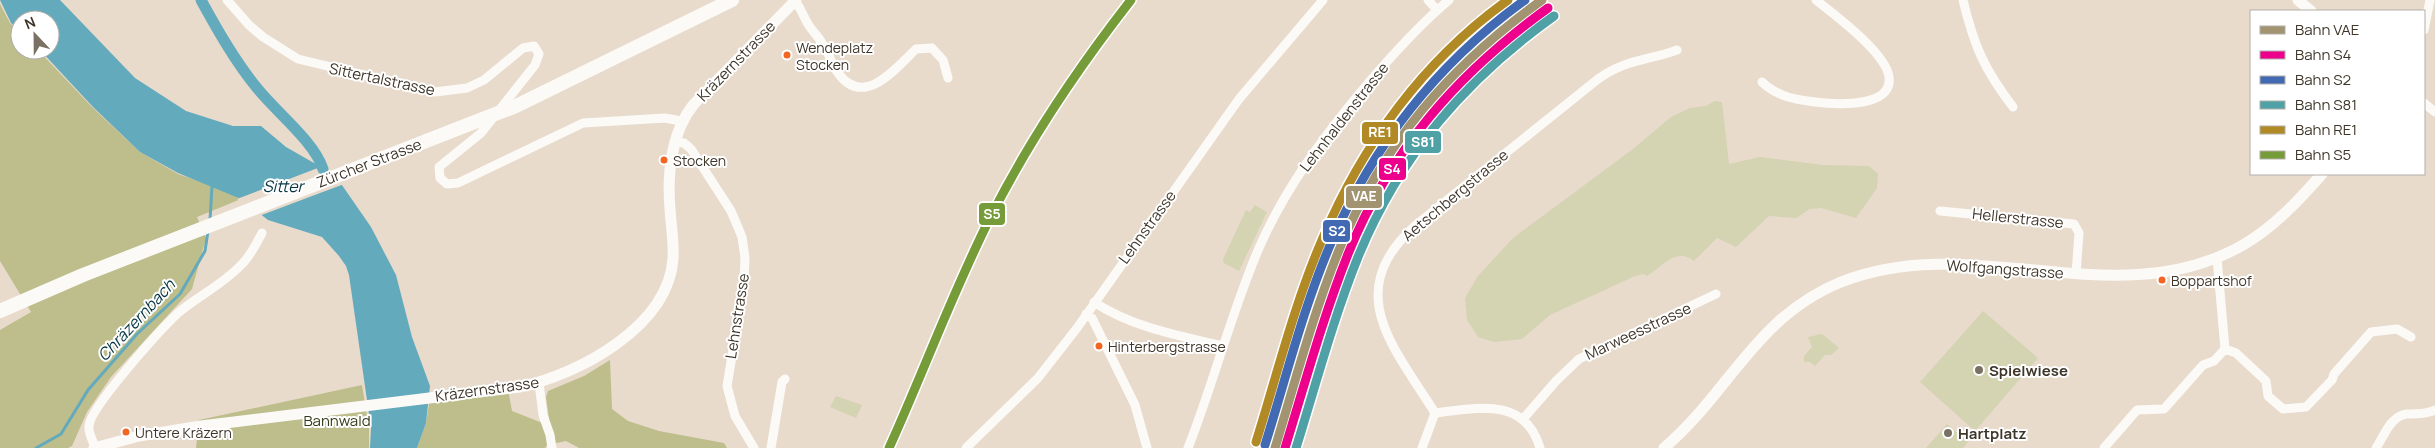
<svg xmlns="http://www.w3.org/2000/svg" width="2435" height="448" font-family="Manrope,sans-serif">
<rect width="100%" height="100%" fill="#e8dbcc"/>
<path fill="#d4d3b2" d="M1715,101L1722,102L1729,164L1760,157L1823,165L1869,166L1878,174L1877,188L1856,218L1821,208L1810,209L1796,218L1769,216L1736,247L1717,238L1694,261C1676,247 1663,266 1647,276L1643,274L1635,276L1550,315L1522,339L1494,342L1478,337L1467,320L1465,298L1478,276L1513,238L1633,149L1671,117L1690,108L1706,106Z
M1255,205L1267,212L1239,271L1224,263L1223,259L1246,210L1250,212Z
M1983,311L2038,358L1975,431L1920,382Z
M1822,334L1839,348L1831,355H1825L1815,366L1810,362H1804V356L1812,347L1808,337Z
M836,396L862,405L856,418L830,407Z
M1947,424L1968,442L1963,448H1926Z"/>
<path fill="#bdbe8c" d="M0,4L10,23L20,32V50H38L92,107L140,152L178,174L219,188L241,199L197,217L206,238L192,289L111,377L87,412L72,446L68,448H0V330L31,312L0,261Z
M610,360L612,409L628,421L659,431L724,443L727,448H579L566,441L547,445L545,448H417L426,423L430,398L508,389L512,411L550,426L546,397L548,391L584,376Z
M362,385L369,429V448H196L199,420Z"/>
<path fill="#63aabd" d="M0,0H60L135,78L186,111L233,126H261L286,147L335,175L371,227L396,275L412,337L430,386L426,423L417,448H370L371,428L349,275L346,266L339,256L322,237L268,220L241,199L178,173L140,152L93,107L40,50H50V20H20V31L11,23Z"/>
<path fill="#e8dbcc" d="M323,166L337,173L344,184L259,216L237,199Z"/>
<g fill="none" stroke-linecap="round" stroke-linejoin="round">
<path stroke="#63aabd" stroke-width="3" d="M210,220L212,186
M36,448L61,434L88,390L137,334L180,294L205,251L208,231"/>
<path stroke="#63aabd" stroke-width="11" d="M201,0C218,31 235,61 257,88C276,112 314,141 323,169"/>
<path stroke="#fcfaf7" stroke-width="9" d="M227,0L249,25L263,37L298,59L435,92L467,88L484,80L523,48L534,46L539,54L535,65L481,133L439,167L440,178L447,184L458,183L583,123L665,118L681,121
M1428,0L1437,10
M1963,0C1974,46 1984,69 2013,107
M795,1C801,8 803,16 808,24C812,31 818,36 822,43C829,52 831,64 838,73C864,109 896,68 916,49L932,48L943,60L948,78
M2424,30L2430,0
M1762,82C1769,89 1779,94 1788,97C1808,103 1894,115 1889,77C1886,53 1835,15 1816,0
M2424,103L2435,112
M676,142L684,143L691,149L731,211L742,237L745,258L744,283L727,386L735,416L754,448
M1940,211L2074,224L2079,233L2076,274
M1094,302C1131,327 1180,336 1223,346
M1086,314L1092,318L1135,405L1147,448
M2225,349L2236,353L2266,381L2268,396L2283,409L2306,407L2332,380L2334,374L2371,332L2397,329L2411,337
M539,383L543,415L550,435L552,448
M1523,419L1556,381L1579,359L1716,294
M95,447C93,441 88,433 89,426C90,407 161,329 178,313C198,296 222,285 241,265C250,257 256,244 262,233
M771,448L782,382L785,379
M966,448L1038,378L1077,328L1239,99L1323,0
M1188,448C1214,382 1231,313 1259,248C1286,186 1327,132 1370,81C1395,52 1420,24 1449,0
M1422,448L1435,413
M1540,448C1525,396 1476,408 1435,413C1393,346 1341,291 1416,225L1598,79C1626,59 1647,61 1677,50
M2104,448L2137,410L2164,409L2203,365L2214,361L2225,349L2217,258
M2376,448C2385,435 2390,416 2407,414C2417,413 2425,415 2435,410"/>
<path stroke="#fcfaf7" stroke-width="11" d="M2298,0L2311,11
M94,448L139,436L201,426L519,387C578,375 668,327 673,259C674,242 671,225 670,209C667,174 671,132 694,104L796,0
M1664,448C1729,393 1755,317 1841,282C1975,229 2115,318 2243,245C2274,227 2299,200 2322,174"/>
<path stroke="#fcfaf7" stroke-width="14" d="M0,311L83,275L516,106L732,0"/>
<defs>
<path id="rail-1" d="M1275,448C1295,382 1313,314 1339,250C1382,144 1450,66 1542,0"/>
<path id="rail-2" d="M1285,448C1305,383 1323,317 1348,254C1390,150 1458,73 1548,8"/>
<path id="rail-3" d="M1265,445C1286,378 1303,308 1331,243C1373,145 1438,63 1525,0"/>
<path id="rail-4" d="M1296,448C1316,384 1333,319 1358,257C1400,155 1465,80 1554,16"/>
<path id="rail-5" d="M1256,442C1277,375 1294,305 1322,240C1362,145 1424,60 1508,0"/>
<path id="rail-6" d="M889,448C924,371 953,291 991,216C1030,139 1078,68 1131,0"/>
</defs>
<use href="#rail-1" stroke="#fff" stroke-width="12"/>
<use href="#rail-2" stroke="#fff" stroke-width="12"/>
<use href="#rail-3" stroke="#fff" stroke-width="12"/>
<use href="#rail-4" stroke="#fff" stroke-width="12"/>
<use href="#rail-5" stroke="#fff" stroke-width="12"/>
<use href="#rail-6" stroke="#fff" stroke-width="12"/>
<use href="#rail-1" stroke="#a29470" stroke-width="9"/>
<use href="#rail-2" stroke="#ec008c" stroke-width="9"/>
<use href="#rail-3" stroke="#426ab3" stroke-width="9"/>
<use href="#rail-4" stroke="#50a1a6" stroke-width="9"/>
<use href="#rail-5" stroke="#b28a25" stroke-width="9"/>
<use href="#rail-6" stroke="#769b39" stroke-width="9"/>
</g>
<g fill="#f26522" stroke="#fff" stroke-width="2">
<circle cx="787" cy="55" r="4.5"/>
<circle cx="664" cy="160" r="4.5"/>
<circle cx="2162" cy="280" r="4.5"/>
<circle cx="1099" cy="346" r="4.5"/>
<circle cx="126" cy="432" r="4.5"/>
</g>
<g fill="#7a7063" stroke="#fff" stroke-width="2">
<circle cx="1979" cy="370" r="5"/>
<circle cx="1948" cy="433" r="5"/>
</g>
<g text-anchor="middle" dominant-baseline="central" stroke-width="4" stroke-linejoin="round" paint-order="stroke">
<g font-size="14" fill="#3f362a" stroke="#fff" text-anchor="start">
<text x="796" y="47">Wendeplatz<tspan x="796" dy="17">Stocken</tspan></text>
<text x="673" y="160">Stocken</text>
<text x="2171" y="280">Boppartshof</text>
<text x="1108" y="346">Hinterbergstrasse</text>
<text x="135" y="432">Untere Kräzern</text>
</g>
<g font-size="15" fill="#3f362a" stroke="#fff">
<text transform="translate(736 61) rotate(-46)">Kräzernstrasse</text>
<text transform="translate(382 79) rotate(12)">Sittertalstrasse</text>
<text transform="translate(1344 117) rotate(-52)">Lehnhaldenstrasse</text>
<text transform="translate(369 163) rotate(-21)">Zürcher Strasse</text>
<text transform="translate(1455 195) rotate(-40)">Aetschbergstrasse</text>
<text transform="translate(2018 218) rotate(6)">Hellerstrasse</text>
<text transform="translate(1147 227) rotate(-54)">Lehnstrasse</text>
<text transform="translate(2005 269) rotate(4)">Wolfgangstrasse</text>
<text transform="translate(737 316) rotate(-81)">Lehnstrasse</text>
<text transform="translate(1638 331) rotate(-25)">Marweesstrasse</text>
<text transform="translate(487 389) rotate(-8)">Kräzernstrasse</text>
</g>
<g font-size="15" font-weight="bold" fill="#3f362a" stroke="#fff" text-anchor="start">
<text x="1989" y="370">Spielwiese</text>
<text x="1958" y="433">Hartplatz</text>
</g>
<g font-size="15" fill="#353a18" stroke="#fff">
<text x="337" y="420">Bannwald</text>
</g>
<g font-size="16" font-style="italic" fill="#043442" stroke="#fff">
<text x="283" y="186">Sitter</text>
<text transform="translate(136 320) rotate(-47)">Chräzernbach</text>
</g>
</g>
<g stroke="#fff" stroke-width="2">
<rect x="1361" y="121" width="38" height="24" rx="5" fill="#b28a25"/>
<rect x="1404" y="130" width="38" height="24" rx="5" fill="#50a1a6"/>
<rect x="1378" y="157" width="29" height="24" rx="5" fill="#ec008c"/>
<rect x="1345" y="185" width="38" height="24" rx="5" fill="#a29470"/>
<rect x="978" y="202" width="28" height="24" rx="5" fill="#769b39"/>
<rect x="1322" y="219" width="29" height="24" rx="5" fill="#426ab3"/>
</g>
<g font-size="14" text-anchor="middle" font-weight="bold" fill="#fff">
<text x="1380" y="137">RE1</text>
<text x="1423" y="147">S81</text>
<text x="1392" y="174">S4</text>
<text x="1364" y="201">VAE</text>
<text x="992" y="219">S5</text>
<text x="1337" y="236">S2</text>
</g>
<rect x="2250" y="10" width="175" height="165" fill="#ffffff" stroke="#b2afaa"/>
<rect x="2260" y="26" width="25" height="8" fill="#a29470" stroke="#b2afaa"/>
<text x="2295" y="35" font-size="15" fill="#3f362a">Bahn VAE</text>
<rect x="2260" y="51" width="25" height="8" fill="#ec008c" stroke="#b2afaa"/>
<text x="2295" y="60" font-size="15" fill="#3f362a">Bahn S4</text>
<rect x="2260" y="76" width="25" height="8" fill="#426ab3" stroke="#b2afaa"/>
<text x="2295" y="85" font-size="15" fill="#3f362a">Bahn S2</text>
<rect x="2260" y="101" width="25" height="8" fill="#50a1a6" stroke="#b2afaa"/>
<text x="2295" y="110" font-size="15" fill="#3f362a">Bahn S81</text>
<rect x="2260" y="126" width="25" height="8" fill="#b28a25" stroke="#b2afaa"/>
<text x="2295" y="135" font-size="15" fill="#3f362a">Bahn RE1</text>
<rect x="2260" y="151" width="25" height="8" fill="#769b39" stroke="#b2afaa"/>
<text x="2295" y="160" font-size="15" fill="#3f362a">Bahn S5</text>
<g transform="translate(35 35) rotate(338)"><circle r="24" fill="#ffffff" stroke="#b2afaa"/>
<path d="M0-4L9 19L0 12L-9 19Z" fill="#7a7063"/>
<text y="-8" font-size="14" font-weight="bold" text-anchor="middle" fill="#3f362a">N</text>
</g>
</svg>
